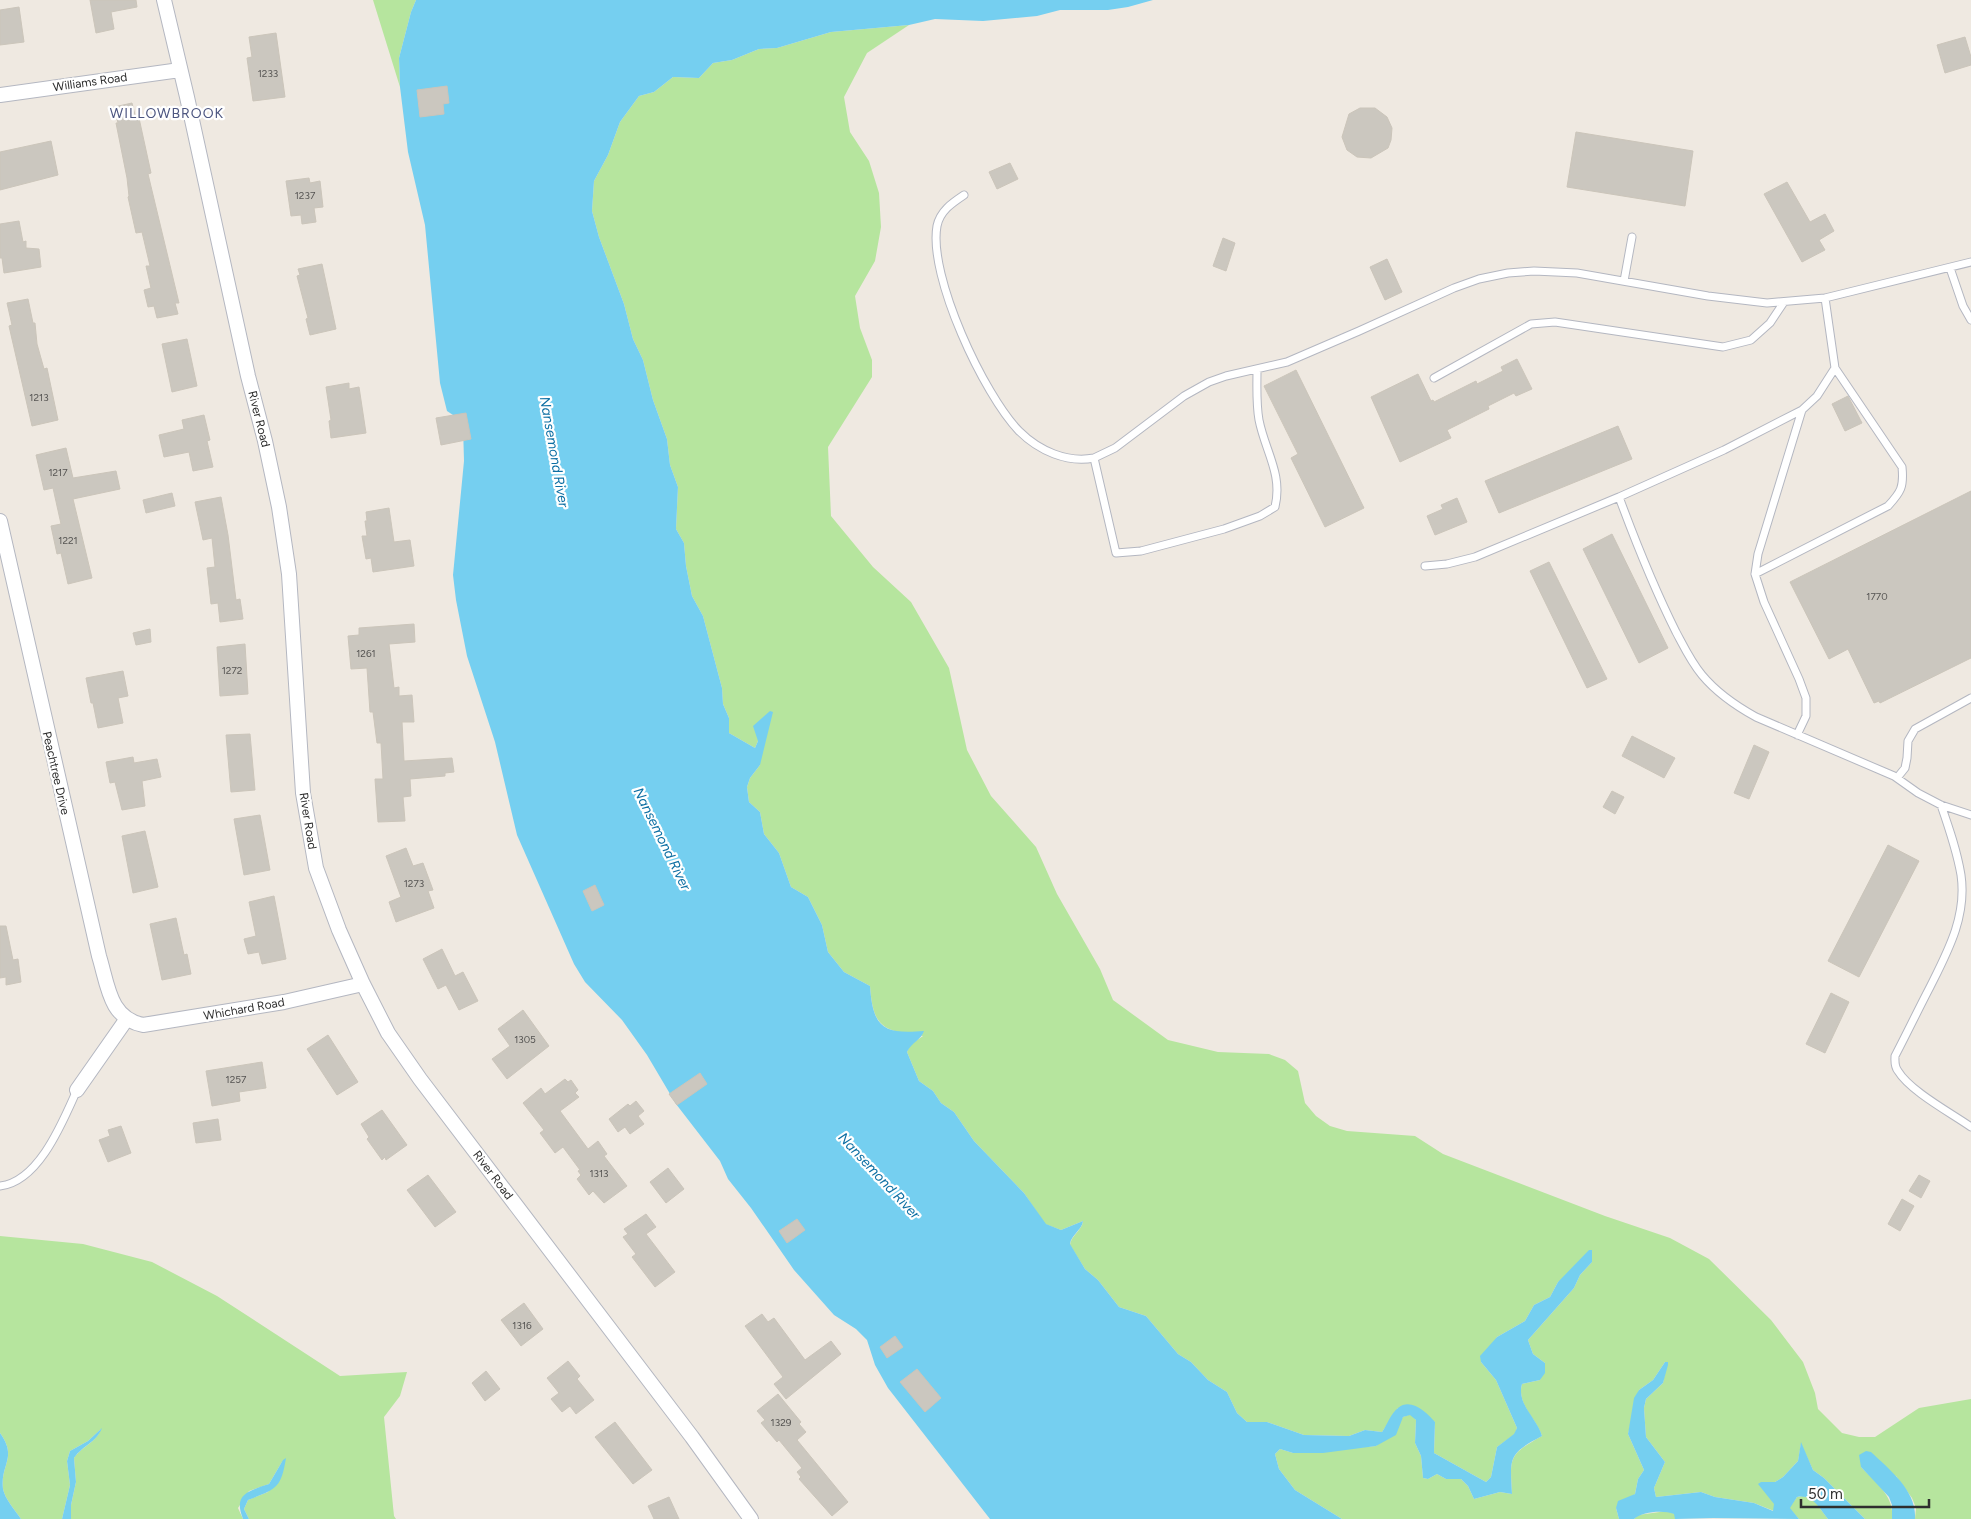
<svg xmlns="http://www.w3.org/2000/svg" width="1971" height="1519" font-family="Figtree,sans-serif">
<rect width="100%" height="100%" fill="#efe9e1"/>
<path fill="#b6e59e" d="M373,0H416L411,12L399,58L400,87Z
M909,25L867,53L844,97L850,132L869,161L879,193L881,227L875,261L855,296L860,328L872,360V377L828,447L831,516L873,567L911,602L949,668L967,750L991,796L1036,847L1057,894L1100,969L1113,1000L1168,1040L1218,1052L1269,1054L1285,1060L1298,1071L1305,1103L1316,1116L1330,1126L1347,1131L1415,1136L1443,1154L1605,1216L1670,1238L1709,1259L1771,1320L1803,1362L1815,1393L1818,1409L1842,1433L1859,1437H1875L1919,1408L1971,1399V1519H1915L1916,1508L1912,1498L1896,1476L1861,1467C1875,1482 1895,1496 1892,1519H1865L1824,1478L1813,1470L1801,1444L1798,1461L1783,1477L1775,1482H1761L1775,1505L1774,1511L1754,1503L1715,1497L1701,1492L1656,1497L1654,1488L1665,1462L1646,1437L1644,1408L1646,1399L1663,1383L1667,1362H1665L1653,1380L1639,1390L1628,1434L1644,1470L1638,1479L1635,1494L1616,1508L1619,1519H1342L1295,1490L1279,1469L1275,1454L1280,1449L1293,1453L1376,1446L1403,1417L1411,1414L1416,1420L1415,1443L1421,1456L1423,1478L1428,1479L1437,1474L1446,1479H1461L1468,1486L1474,1499L1500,1492L1512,1494C1510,1457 1508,1455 1542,1436C1537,1419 1516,1404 1522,1384L1540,1380L1545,1363L1533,1354L1528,1340L1574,1288L1580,1275L1592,1262L1558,1282L1550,1297L1534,1305L1525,1321L1497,1337L1481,1362L1496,1380L1517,1428L1515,1434L1497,1447L1491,1477L1486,1482L1434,1453L1435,1422L1398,1408L1382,1432L1365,1430L1349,1436L1304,1435L1267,1422H1247L1237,1413L1227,1392L1208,1380L1191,1362L1178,1354L1146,1316L1119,1307L1098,1280L1085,1269L1070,1245C1071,1235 1082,1231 1083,1221L1061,1230L1045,1224L1024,1193L974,1141L954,1112L941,1103L933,1091L919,1081L907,1052L910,1045L923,1036C883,1031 873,1028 870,986L844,972L828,952L822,925L808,897L791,887L779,853L764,834L760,812L749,802L747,787L750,778L760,765L758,741L755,748L729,733V718L723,704L722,688L703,616L692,596L686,566L684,543L676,529L678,487L670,465L667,439L653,400L643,360L633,339L624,304L599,237L592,211L594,181L608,155L620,122L639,96L654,92L673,77L699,78L713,63L732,60L759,49L777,48L831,32Z
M0,1236L83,1244L152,1262L217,1296L340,1376L407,1372L400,1396L384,1417L394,1516L396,1519H249L244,1509L248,1500L268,1492L283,1460L269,1484L249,1491L238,1508L243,1519H71V1505L76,1482L74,1458C82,1446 96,1443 101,1429L88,1441L70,1451L67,1461L70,1485L62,1519H21C15,1510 5,1499 3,1489C0,1464 18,1458 0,1433Z
M1803,1496L1813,1499L1828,1519H1799L1789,1508L1797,1497Z
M1667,1511L1675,1514V1519H1634L1638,1515Z"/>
<path fill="#75cff0" d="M416,0H1153L1128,7L1108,10H1060L1037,16L983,21L935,19L909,25L831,32L777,48L759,49L732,60L713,63L699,78L673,77L654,92L639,96L620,122L608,155L594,181L592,211L599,237L624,304L633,339L643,360L653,400L667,439L670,465L678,487L676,529L684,543L686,566L692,596L703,616L722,688L723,704L729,718V733L755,748L758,741L753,726L770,711L773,712L760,765L750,778L747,787L749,802L760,812L764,834L779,853L791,887L808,897L822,925L828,952L844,972L870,986C873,1029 884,1034 924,1031C921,1040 912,1042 907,1052L919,1081L933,1091L941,1103L954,1112L974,1141L1024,1193L1046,1224L1061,1230L1083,1221C1082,1230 1071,1235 1070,1244L1085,1269L1098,1280L1119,1307L1146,1316L1178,1354L1191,1362L1208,1380L1227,1392L1237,1413L1247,1422H1267L1304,1435L1349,1436L1365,1430L1382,1432C1387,1425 1391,1413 1398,1408C1411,1397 1427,1413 1435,1422L1434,1453L1486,1482L1491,1477L1497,1447L1514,1434L1517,1428L1496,1380L1481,1362L1480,1356L1497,1337L1525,1321L1534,1305L1550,1297L1558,1282L1589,1250H1592V1262L1580,1275L1574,1288L1528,1340L1533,1354L1545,1363V1373L1540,1380L1522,1384C1516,1404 1538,1419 1542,1436C1508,1454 1510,1457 1512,1494L1500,1492L1474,1499L1468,1486L1461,1479H1446L1437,1474L1428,1479L1423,1478L1421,1456L1415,1443L1416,1420L1410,1415L1403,1417L1396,1435L1376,1446L1323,1453H1293L1280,1449L1275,1454L1279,1469L1295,1490L1342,1519H990L888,1388L875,1365L867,1340L856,1329L834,1315L794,1270L751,1208L728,1179L720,1161L676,1104L647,1055L622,1020L585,982L574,964L517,835L495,742L467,656L456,600L453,575L464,461L463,426L459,419L447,411L440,383L425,225L408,152L400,87L399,58L411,12Z
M1665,1362H1668V1365L1663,1383L1646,1399L1644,1408L1646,1437L1665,1462L1654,1488L1656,1497L1701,1492L1715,1497L1754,1503L1773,1511L1774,1504L1758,1484L1761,1482H1775L1783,1477L1798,1461L1801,1442L1813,1470L1824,1478L1865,1519H1828C1819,1508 1813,1494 1797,1497L1790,1508L1799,1519L1713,1518L1675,1519L1674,1514C1664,1510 1643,1511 1634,1519H1619L1616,1508L1618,1501L1635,1494L1638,1479L1644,1470L1628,1434L1634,1398L1639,1390L1653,1380Z
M102,1428C96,1443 83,1445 74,1458L76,1482L71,1505V1519H62L70,1485L67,1461L70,1451L88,1441Z
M0,1433C18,1458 0,1464 3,1489C5,1499 15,1510 21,1519H0Z
M1866,1451L1871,1452C1890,1470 1917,1491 1915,1519H1892V1505L1889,1497L1861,1467L1859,1455Z
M286,1458C281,1489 276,1489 248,1500L244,1509L249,1519H243C233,1494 248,1491 269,1484L283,1460Z"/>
<path fill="#cbc7bf" stroke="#cbc5ba" d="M90,0H136L137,7L111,12L114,29L96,33Z
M19,7L24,42L0,45V10Z
M276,33L285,97L253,101L247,58L252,57L249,37Z
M1965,37L1971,57V65L1945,73L1937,45Z
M447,86L449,103L443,104L444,114L420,117L417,90Z
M132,103L136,119L139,118L151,173L148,174L179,303H175L178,314L157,318L154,306L148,307L144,290L151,288L146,266H150L142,232L136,233L128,197L129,196L127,178L116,123H118L114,107Z
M1360,108H1375L1387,117L1392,128L1391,140L1388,148L1371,158L1357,157L1347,150L1342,137L1349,114Z
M1576,132L1693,151L1685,206L1567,187Z
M51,141L58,175L0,190V152Z
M1010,163L1018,179L997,189L989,172Z
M309,178L310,183L320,181L323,207L314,208L316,222L302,224L301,215L291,216L286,181Z
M1787,182L1810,222L1825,214L1834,231L1819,240L1825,250L1802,262L1764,194Z
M19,221L23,242L26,241V248L39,249L41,267L4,273L2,258H0V224Z
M1223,238L1235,243L1226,271L1213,266Z
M1387,259L1402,292L1385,300L1370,267Z
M322,264L336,329L310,335L306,319L308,318L297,276L300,275L298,269Z
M28,299L33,323H35L37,344L44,369L47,368L58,420L32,426L9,326L12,325L7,303Z
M187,339L197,386L172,392L162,344Z
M1517,359L1532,389L1516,396L1514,393L1488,406L1489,409L1447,430L1451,438L1400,462L1371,397L1418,374L1431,401L1433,400L1434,402L1476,381L1477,384L1503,371L1501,367Z
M1296,370L1364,508L1325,527L1291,458L1298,454L1264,386Z
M349,383V389L359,387L366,433L331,438L329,421L331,420L326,387Z
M1848,396L1862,423L1845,431L1832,404Z
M466,413L471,439L441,445L436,418Z
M204,415L210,440L207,441L213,467L193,471L189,452L164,457L159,435L184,429L182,420Z
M1618,426L1632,459L1499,513L1485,481Z
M66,448L73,478L116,471L120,489L73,499L92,578L68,584L61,553L57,554L51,526L61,524L53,488L44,490L36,455Z
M1971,491V658L1880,703L1879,701L1874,703L1848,649L1829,659L1790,582Z
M172,493L175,506L146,513L143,500Z
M221,497L228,535L236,600L240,599L243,619L220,622L218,603L211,604L207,568L215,567L212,538L203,540L195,502Z
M1457,498L1467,522L1435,535L1427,516L1443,509L1441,505Z
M389,508L394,542L410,540L414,566L373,572L371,558L366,559L362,536H367L365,521H367L366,512Z
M1612,534L1668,648L1639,663L1583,549Z
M1549,562L1607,679L1587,688L1530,571Z
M414,624L415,642L389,644L394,688L399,687V696L412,695L414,722H402L404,761L452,758L454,772L445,773V776L410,779L411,796L403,797L405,821L378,822L375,779H383L381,743H377L373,712H370L367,668L351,669L348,636L359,635V628Z
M150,629L151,642L136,645L133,633Z
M245,644L248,694L220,696L217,647Z
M123,671L128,696L118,698L123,723L98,728L93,703H91L86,678Z
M250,734L255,790L231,792L226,735Z
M1632,736L1675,758L1664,778L1622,756Z
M1754,745L1769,752L1749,799L1734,793Z
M133,757L134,763L157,759L161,777L142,781L145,806L122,810L115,782L110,783L106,762Z
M1612,791L1624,797L1615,814L1603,807Z
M260,815L270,870L244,875L234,819Z
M145,831L158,887L133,893L122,836Z
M1888,845L1919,861L1859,977L1828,961Z
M406,848L413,866L423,863L433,890L428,891L434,908L396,922L389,902L401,897L386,856Z
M595,885L604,905L592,911L583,891Z
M274,896L286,959L262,964L259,952L248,954L244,939L256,936L249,902Z
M176,918L184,955L187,954L191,974L162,980L150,924Z
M0,926H6L13,960L18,959L21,982L6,985V977L0,978Z
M442,949L455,976L463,972L478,1001L459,1010L446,985L438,989L423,959Z
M1831,993L1849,1002L1825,1053L1806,1044Z
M523,1010L549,1046L507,1079L492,1059L510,1046L498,1029Z
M328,1035L358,1082L337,1095L307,1049Z
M262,1062L266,1088L239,1092L240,1101L212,1106L206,1071Z
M700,1073L707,1084L677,1105L669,1094Z
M565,1079L568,1082L571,1080L578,1090L575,1093L579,1097L560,1111L588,1149L598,1141L607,1154L604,1156L627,1186L604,1203L593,1191L589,1195L577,1179L581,1175L578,1171L580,1170L563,1147L555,1153L540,1133L544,1130L523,1103L541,1088L545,1094Z
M636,1101L644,1111L638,1116L644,1124L630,1134L625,1127L618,1132L609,1119L628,1104L630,1106Z
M382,1110L407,1145L386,1160L385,1157L382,1160L367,1139L369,1137L361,1124Z
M218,1119L221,1140L196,1143L193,1123Z
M121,1126L131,1153L108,1162L99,1140L110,1136L108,1130Z
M668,1168L684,1189L666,1203L650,1182Z
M428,1175L456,1212L435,1227L407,1190Z
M1919,1175L1930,1181L1921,1198L1909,1191Z
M1902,1199L1914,1206L1900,1231L1888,1224Z
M646,1214L656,1227L646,1234L675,1272L655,1287L632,1257L636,1254L623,1237L628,1234L624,1229Z
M797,1219L805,1230L787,1243L779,1231Z
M524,1303L543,1329L521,1346L501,1320Z
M762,1314L768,1322L774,1318L805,1360L831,1341L841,1354L786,1399L774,1384L783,1377L745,1326Z
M895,1336L903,1347L887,1358L880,1347Z
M568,1361L580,1376L577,1379L594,1400L576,1414L570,1406L562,1412L551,1399L559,1393L547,1378Z
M917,1369L941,1398L925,1412L900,1382Z
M486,1371L500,1389L485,1401L472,1383Z
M778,1394L801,1422L799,1424L806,1432L797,1440L848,1502L832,1516L799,1479L801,1477L797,1472L802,1468L779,1440L777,1442L761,1423L765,1420L757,1411Z
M615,1422L652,1470L633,1484L595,1437Z
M669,1497L679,1519H654L648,1506Z"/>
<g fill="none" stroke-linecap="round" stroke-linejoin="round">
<defs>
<path id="service" d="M964,195C952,203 940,211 937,226C928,276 984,395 1019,431C1039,451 1067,463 1094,458
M1950,268L1963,306L1971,320
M1624,281L1632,237
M1257,370C1257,387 1256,403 1259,420C1265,451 1283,474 1275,507L1260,516L1224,529L1141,551L1116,553L1094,458L1115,448L1184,396L1209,382L1226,376L1287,362L1359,331L1454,288L1479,279L1508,273L1534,271L1577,273L1708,296L1767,303L1825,298L1971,262
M1434,378L1531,324L1555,322L1723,347L1751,340L1770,323L1784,302
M1619,497C1636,543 1654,588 1676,632C1684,647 1691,662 1702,675C1717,693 1736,706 1756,717L1894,776L1918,793L1941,805L1971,815
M1425,566L1447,564L1475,557L1619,497L1724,450L1802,410L1817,396L1835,368L1825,298
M1755,574L1888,506C1901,492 1904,487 1902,467L1835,368
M1797,735L1806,716V698L1799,679L1764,602L1755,574L1758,554L1802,410
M1897,778L1905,768L1907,758L1908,741L1915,729L1971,698
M1941,805C1949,828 1957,851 1961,875C1967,916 1948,951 1930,987C1918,1010 1907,1033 1895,1056C1895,1061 1894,1066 1898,1071C1910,1091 1951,1113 1971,1127
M0,1186C39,1182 63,1121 77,1090"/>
<path id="minor" d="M164,0L187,97L248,376L265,441L279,507L289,574L303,793L316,868L339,930L363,984L388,1033L420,1079L692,1437L751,1519
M0,95L180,70
M0,521L99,956C108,985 109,1018 143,1025L284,1002L363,984
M77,1090L126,1020"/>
</defs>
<use href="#service" stroke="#b4b7c1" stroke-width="9"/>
<use href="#minor" stroke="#b4b7c1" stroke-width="16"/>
<use href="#service" stroke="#fff" stroke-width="7"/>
<use href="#minor" stroke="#fff" stroke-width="14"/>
</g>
<g text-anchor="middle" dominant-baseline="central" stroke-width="4.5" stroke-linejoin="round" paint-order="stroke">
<g font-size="10" fill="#555452">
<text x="268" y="73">1233</text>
<text x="305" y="195">1237</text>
<text x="39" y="397">1213</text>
<text x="58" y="472">1217</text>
<text x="68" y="540">1221</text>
<text x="1877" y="596">1770</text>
<text x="366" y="653">1261</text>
<text x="232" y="670">1272</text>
<text x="414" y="883">1273</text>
<text x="525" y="1039">1305</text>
<text x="236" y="1079">1257</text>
<text x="599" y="1173">1313</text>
<text x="522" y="1325">1316</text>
<text x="781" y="1422">1329</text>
</g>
<g font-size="12" fill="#2e2e2e" stroke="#fff">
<text transform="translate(90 82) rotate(-8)">Williams Road</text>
<text transform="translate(259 419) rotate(76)">River Road</text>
<text transform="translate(56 773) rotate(77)">Peachtree Drive</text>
<text transform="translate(308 821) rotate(81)">River Road</text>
<text transform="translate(244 1009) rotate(-10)">Whichard Road</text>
<text transform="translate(493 1175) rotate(53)">River Road</text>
</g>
<g font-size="14" letter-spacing="1" fill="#4d5680" stroke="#fff">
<text x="167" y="113">WILLOWBROOK</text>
</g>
<g font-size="14" font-style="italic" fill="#0d6fa3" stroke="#fff">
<text transform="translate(554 452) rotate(80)">Nansemond River</text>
<text transform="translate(662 839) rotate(64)">Nansemond River</text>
<text transform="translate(879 1176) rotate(47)">Nansemond River</text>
</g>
</g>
<path d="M1801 1499v8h128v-8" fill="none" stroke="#2e2e2e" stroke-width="2.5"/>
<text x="1808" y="1499" font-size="15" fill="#2e2e2e" stroke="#ffffff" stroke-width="4" paint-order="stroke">50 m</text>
</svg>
